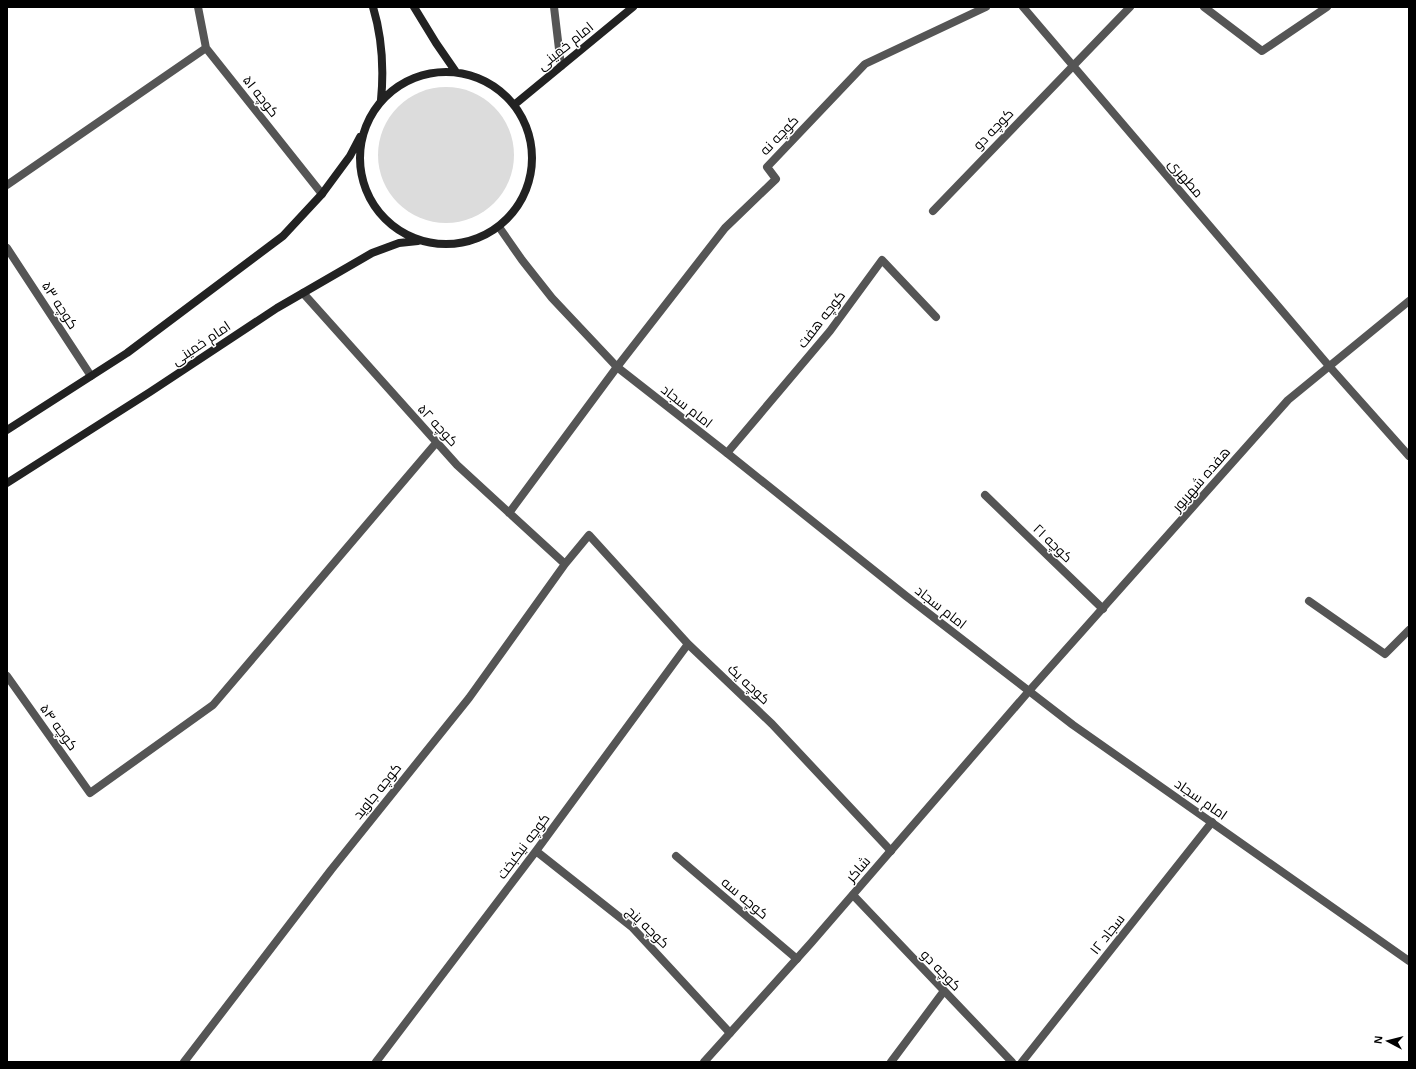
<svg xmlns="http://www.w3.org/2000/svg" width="1416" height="1069" font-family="Arial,Cairo,sans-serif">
<rect width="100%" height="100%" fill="#fff"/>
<path fill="#dcdcdc" d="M378 155a68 68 0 1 1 136 0a68 68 0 1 1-136 0Z"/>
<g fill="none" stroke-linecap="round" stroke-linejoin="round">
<path stroke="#555" stroke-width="8" d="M198,7L206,48L322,194
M554,7L561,66
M1023,7L1329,366L1409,456
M1204,7L1262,51L1327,7
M7,185L206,48
M933,211L1130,7
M7,248L91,376
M303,293L457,465L565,564
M727,453L830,331L882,260L936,317
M985,495L1103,609
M509,513L617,367L725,228L776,179L767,167L865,64L986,7
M1309,601L1385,654L1409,630
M7,676L90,793L213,705L436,443
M536,851L632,927L730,1033
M676,856L797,959
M853,895L1012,1062
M184,1062L331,870L469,698L565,564L589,535L688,644L772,724L891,851
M376,1062L536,851L688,644
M891,1062L944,991
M1022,1062L1212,822"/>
<path stroke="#555" stroke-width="8" d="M499,227L522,260L552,298L617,367L727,453L906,596L1073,725L1409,961
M704,1062L811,943L1029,691L1288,400L1409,301"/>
<path stroke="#222" stroke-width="8" d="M373,7C382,37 384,69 381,100
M414,7L436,43L456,72
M360 158a86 86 0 1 1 172 0a86 86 0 1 1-172 0Z
M514,105L633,7
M7,430L127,353L283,236L322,194L350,156L360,137
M7,483L150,392L277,308L372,253L399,243L418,241"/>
</g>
<g text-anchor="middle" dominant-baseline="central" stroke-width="3" stroke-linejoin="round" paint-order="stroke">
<g font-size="14" fill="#000" stroke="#fff">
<text transform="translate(565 46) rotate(-39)">امام خمینی</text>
<text transform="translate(261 96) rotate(52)">کوچه ۵۱</text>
<text transform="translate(993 129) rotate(-46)">کوچه دو</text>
<text transform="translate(779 135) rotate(-46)">کوچه نه</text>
<text transform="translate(1186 178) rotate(50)">مطهری</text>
<text transform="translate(60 305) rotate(57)">کوچه ۵۳</text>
<text transform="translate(821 319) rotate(-52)">کوچه هفت</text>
<text transform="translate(201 343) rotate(-34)">امام خمینی</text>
<text transform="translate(687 406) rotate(38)">امام سجاد</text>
<text transform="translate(438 425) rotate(47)">کوچه ۵۲</text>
<text transform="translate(1201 479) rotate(-49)">هفده شهریور</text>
<text transform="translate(1053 543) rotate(44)">کوچه ۲۱</text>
<text transform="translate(941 607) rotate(38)">امام سجاد</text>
<text transform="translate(749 684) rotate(43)">کوچه یک</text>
<text transform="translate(59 727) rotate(54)">کوچه ۵۴</text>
<text transform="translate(377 791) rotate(-51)">کوچه جاوید</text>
<text transform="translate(1201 799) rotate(35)">امام سجاد</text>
<text transform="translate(523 846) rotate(-53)">کوچه نیکبخت</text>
<text transform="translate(858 869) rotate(-49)">شاکر</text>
<text transform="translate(745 898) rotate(40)">کوچه سه</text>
<text transform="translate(648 927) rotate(44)">کوچه پنج</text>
<text transform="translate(1107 934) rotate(-52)">سجاد ۱۲</text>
<text transform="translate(941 970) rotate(46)">کوچه دو</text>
</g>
</g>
<rect width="1416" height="1069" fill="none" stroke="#000000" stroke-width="16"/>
<g transform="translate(1388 1041) rotate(277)" stroke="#ffffff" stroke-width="3" paint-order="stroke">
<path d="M0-3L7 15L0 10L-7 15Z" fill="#000000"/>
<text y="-6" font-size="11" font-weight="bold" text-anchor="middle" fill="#000000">N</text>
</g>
</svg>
